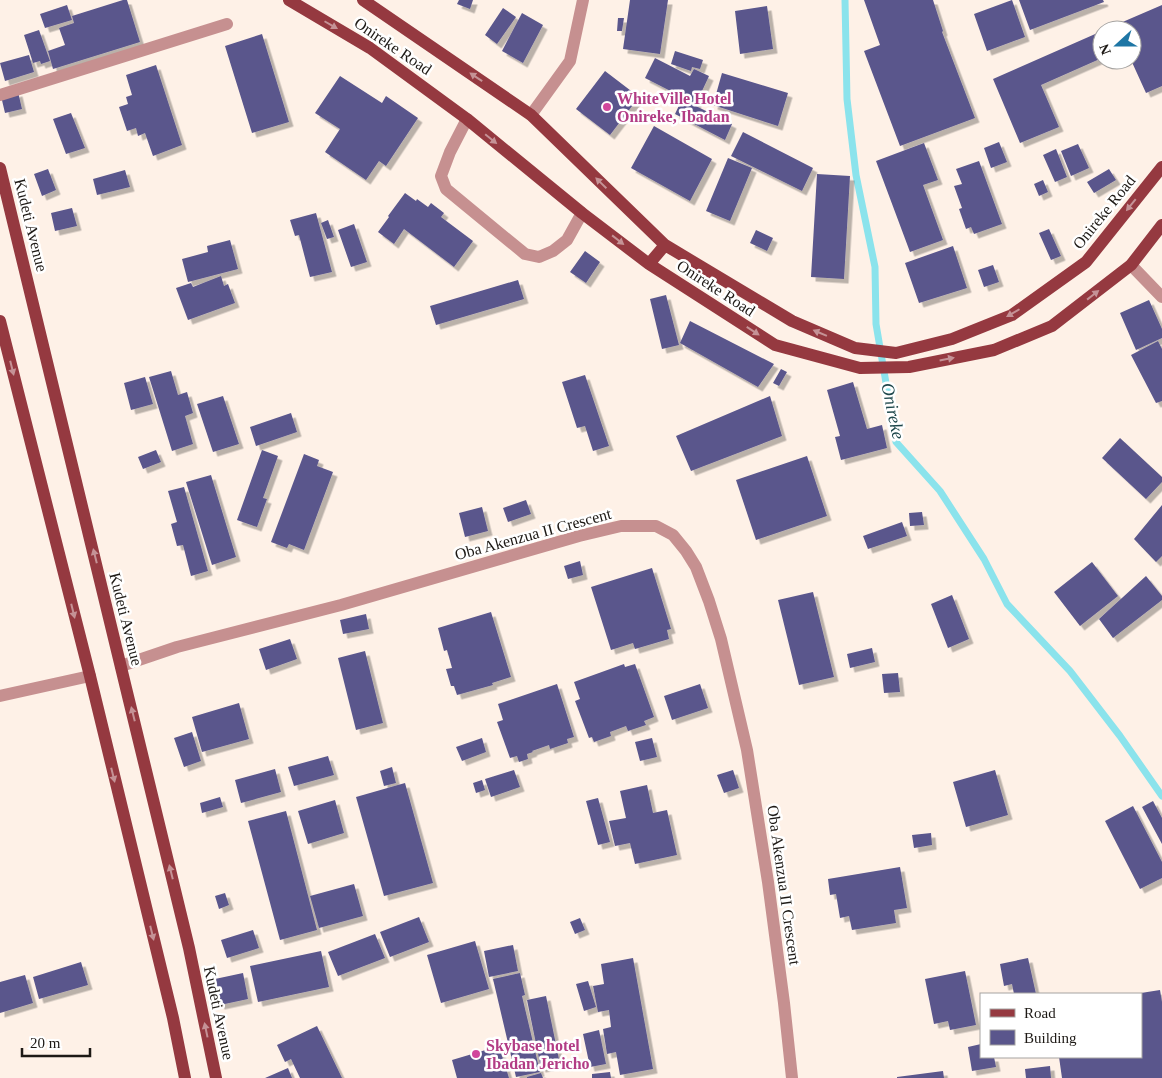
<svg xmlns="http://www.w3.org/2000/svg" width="1162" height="1078" font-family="'Times New Roman',serif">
<defs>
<filter id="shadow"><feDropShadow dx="4.5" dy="4.5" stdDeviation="0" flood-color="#0004"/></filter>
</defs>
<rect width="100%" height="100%" fill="#fef1e7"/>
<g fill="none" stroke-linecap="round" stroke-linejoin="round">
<path stroke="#8be3ec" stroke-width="7" d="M845,0L847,99L856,175L875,267L876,324L896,442L940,491L984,559L1007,604L1070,671L1120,736L1162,796"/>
</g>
<path fill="#5a568c" filter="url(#shadow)" d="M123,0H127L140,42L53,69L48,51L65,45L59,28L74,23L72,16Z
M459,0H473L470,9L457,4Z
M630,0H668L660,54L623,49Z
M864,0H933L943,31L942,32L975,118L900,146L864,51L880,45Z
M1012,0L1025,37L987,51L974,14Z
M1019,0H1103L1104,2L1030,30Z
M67,5L72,20L45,28L40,14Z
M1162,5V86L1146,93L1131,60H1132V30H1104Z
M767,6L773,49L740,54L735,11Z
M503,8L516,17L497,44L485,35Z
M522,13L543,25L523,63L502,51Z
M618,18H624L622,31H617Z
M39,30L50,61L41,64L40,61L33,63L24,35Z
M1102,31V58L1041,85L1059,127L1020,143L993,79Z
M262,34L289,122L252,133L225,46Z
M675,51L703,60L700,69L692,67L691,71L671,64Z
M29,55L34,72L5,81L0,63Z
M655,58L690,76L694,69L709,76L696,104L645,78Z
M156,65L182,145L153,156L145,133L138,136L136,128L127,131L119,107L128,104L126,97L132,95L126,75Z
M605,71L639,97L610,135L576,109Z
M722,73L788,93L778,126L713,105Z
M340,76L382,103L386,96L418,118L386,166L379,161L366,180L325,152L340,129L315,113Z
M18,92L22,109L5,113L1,96Z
M682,99L732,124L725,140L675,114Z
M71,113L85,148L66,154L53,119Z
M654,126L712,159L690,201L631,168Z
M743,132L813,168L802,191L731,156Z
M999,142L1007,162L991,168L984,148Z
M924,143L938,180L923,185L943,240L910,252L876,161Z
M1078,144L1089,168L1071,176L1061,151Z
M1056,149L1067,177L1055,182L1043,155Z
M728,158L752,168L730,221L706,211Z
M979,161L1002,224L974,234L971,227L966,229L959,209L962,208L954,186L962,184L956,169Z
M48,169L56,190L42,196L34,174Z
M1109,169L1116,180L1094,193L1087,182Z
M125,170L130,187L97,195L93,179Z
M817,174L850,176L844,279L811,277Z
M1043,180L1048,192L1039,196L1034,184Z
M405,193L416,201L417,199L428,207L431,203L444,213L441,217L473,241L454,267L404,229L394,244L378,232L389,217L388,216Z
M72,208L77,226L55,231L51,213Z
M316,213L332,272L310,277L299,235L295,236L290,220Z
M328,220L334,237L327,239L321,223Z
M354,224L367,262L351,267L338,230Z
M1049,229L1061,256L1051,260L1039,233Z
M756,230L773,238L767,251L750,243Z
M230,240L238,269L188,282L182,259L208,252L207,246Z
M953,246L967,288L919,303L905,263Z
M585,251L600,262L586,283L570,272Z
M993,265L999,282L984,287L978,270Z
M221,276L224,286L228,284L235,303L188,320L176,288L191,283L193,287Z
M518,280L524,299L436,325L430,306Z
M666,295L679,345L662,349L650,299Z
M1149,300L1162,329V338L1136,350L1120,313Z
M690,321L774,364L758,387L680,343Z
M1158,341L1162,349V401L1156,403L1131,355Z
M781,369L787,372L779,386L773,383Z
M171,371L178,395L187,392L193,413L185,416L193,444L172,451L149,377Z
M585,375L609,446L593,451L585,426L577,428L562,382Z
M145,377L153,404L131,410L124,383Z
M853,382L867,429L882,425L887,448L841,460L835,437L840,436L827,390Z
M223,396L239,444L213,452L197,404Z
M770,396L782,436L691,471L676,436Z
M291,413L297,432L256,446L250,427Z
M1120,438L1162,477V482L1146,499L1102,458Z
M156,450L161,462L143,469L138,457Z
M262,450L278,456L263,498L267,499L257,527L237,520Z
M304,454L319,460L317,466L333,472L304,550L289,544L287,548L271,542Z
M807,456L827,516L756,540L736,480Z
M211,475L236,557L212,565L186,482Z
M184,487L208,571L191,576L183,545L177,546L171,524L177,522L168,491Z
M526,500L531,514L508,522L503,508Z
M1162,505V556L1156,562L1134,539Z
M482,507L488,531L465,537L459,513Z
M922,512L924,525L910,526L909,513Z
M902,522L907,536L868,549L863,536Z
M580,561L583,575L568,579L564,566Z
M1092,562L1118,596L1080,626L1054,592Z
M652,568L671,629L667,630L669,639L635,649L633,643L611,650L591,587Z
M1146,576L1162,596V600L1113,638L1099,619Z
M813,592L834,677L799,685L778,600Z
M952,595L969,639L948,648L931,604Z
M491,612L511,677L492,683L493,685L457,695L454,686H451L446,669L452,668L447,650L444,651L438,628Z
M366,614L369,629L343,634L340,620Z
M290,639L297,659L266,670L259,649Z
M872,648L875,662L850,668L847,654Z
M365,651L383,723L356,730L338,658Z
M624,664L625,667L635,664L654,717L644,721L646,725L628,731L626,726L610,732L611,736L594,742L592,737L589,738L575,701L580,699L574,682Z
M898,673L900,692L884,693L882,674Z
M557,684L574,737L567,739L568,743L550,749L549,745L532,751L533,752L527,754L528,759L519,762L517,756L510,758L497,722L503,720L498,704Z
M700,684L708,708L672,720L664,696Z
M239,703L249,739L202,752L192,717Z
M192,732L201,761L184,767L174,738Z
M482,738L486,752L462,761L456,747Z
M652,738L657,757L640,761L635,742Z
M328,756L334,775L294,786L288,767Z
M392,767L396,783L384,786L380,771Z
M275,769L281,792L241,803L235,780Z
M514,770L520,787L491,797L485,779Z
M733,770L739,788L724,793L717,775Z
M995,770L1008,815L966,827L953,782Z
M482,780L485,790L476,793L473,783Z
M405,783L433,883L384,896L356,797Z
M647,785L653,813L667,810L677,855L635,864L630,843L615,846L609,821L626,818L620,791Z
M220,797L223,807L202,813L200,803Z
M598,798L610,842L598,845L586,801Z
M335,800L344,833L308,844L298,811Z
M1153,801L1162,818V844L1142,807Z
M1133,806L1162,862V878L1140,889L1105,821Z
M286,811L317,930L280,940L248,821Z
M931,833L932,845L914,848L912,835Z
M900,867L907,908L894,910L896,923L852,930L849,916L840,918L836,894L830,895L828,879Z
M354,884L363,916L319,928L310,896Z
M225,893L229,905L219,909L215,896Z
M419,917L429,942L390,957L380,932Z
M580,918L585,930L575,934L570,922Z
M253,930L259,948L227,958L221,940Z
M375,934L385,958L338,976L328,952Z
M475,941L489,989L441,1003L427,955Z
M513,945L518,971L489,977L484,951Z
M321,951L329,987L258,1002L250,966Z
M633,958L653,1069L620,1075L616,1052L607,1054L603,1029L611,1027L609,1010L598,1012L593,986L604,984L601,964Z
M1028,958L1036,994H1014L1012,984L1004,986L1000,964Z
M81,962L88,985L39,999L33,977Z
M965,971L976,1025L950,1030L948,1021L934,1024L925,979Z
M243,973L248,999L220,1005L215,979Z
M520,973L525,995L522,996L540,1072L516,1077L493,979Z
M25,975L33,1003L0,1013V982Z
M588,981L596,1007L584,1011L576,984Z
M1160,990L1162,1002V1078H1062L1059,1057H1141V993Z
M546,996L560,1064L541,1068L527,1000Z
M317,1026L342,1078H300L291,1059L285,1062L277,1045Z
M599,1030L606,1064L590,1067L583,1034Z
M981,1044V1057H994L996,1067L972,1071L968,1047Z
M499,1046L509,1078H457L452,1060Z
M1050,1066L1051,1078H1026L1025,1069Z
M288,1068L292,1078H265Z
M943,1071L944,1078H897V1077Z
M610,1072L611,1078H592V1074Z
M541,1073L543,1078H527V1077Z"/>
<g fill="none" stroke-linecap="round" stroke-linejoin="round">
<path stroke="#c69090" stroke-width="12" d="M0,95L227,24
M531,115L570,61L583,0
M467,119L450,152L441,176L446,189L525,254L539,257L553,251L567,240L582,213
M1131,265L1162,297
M121,666L177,647L341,605L579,536L621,526H656L673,535L686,551L696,567L709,601L721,639L747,750L768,882L784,1003L792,1078
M0,696L90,676"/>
<path stroke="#953940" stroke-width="12" d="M289,0L370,48L467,119L582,213L649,264L775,345L860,368L909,367L994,350L1052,326L1131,265L1162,225
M363,0L531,115L665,245L792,321L855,348L896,353L952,339L1012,315L1086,262L1162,167
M0,168L189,948L216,1078
M649,264L665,245
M0,321L90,676L173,1018L185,1078"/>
</g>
<defs><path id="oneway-solid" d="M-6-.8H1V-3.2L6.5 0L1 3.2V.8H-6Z" transform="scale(1.25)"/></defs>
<g fill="#c59296">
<use href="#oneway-solid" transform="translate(331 25) rotate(30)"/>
<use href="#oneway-solid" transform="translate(476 77) rotate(-146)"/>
<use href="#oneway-solid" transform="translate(491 139) rotate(39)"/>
<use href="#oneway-solid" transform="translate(601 183) rotate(-136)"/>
<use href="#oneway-solid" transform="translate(1131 205) rotate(129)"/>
<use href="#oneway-solid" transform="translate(618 240) rotate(38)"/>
<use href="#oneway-solid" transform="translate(1093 295) rotate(-38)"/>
<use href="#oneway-solid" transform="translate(1013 313) rotate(150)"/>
<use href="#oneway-solid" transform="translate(753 331) rotate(33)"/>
<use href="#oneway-solid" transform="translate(820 333) rotate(-157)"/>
<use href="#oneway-solid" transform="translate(947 359) rotate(-11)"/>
<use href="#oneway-solid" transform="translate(12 368) rotate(76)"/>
<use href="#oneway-solid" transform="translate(95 556) rotate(-104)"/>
<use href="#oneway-solid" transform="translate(73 611) rotate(76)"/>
<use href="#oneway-solid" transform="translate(133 714) rotate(-104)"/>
<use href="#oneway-solid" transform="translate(113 775) rotate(76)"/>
<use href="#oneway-solid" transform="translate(171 872) rotate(-104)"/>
<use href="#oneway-solid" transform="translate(152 933) rotate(76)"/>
<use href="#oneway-solid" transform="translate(206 1030) rotate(-102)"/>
</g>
<g fill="#d1479c" stroke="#fff" stroke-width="2">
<circle cx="607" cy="107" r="5"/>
<circle cx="476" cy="1054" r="5"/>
</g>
<g text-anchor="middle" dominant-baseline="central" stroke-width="5" stroke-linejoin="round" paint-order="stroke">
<g font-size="16" fill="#1d1915" stroke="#fff">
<text transform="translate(393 46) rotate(34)">Onireke Road</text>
<text transform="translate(1104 212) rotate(-51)">Onireke Road</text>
<text transform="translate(31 225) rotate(76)">Kudeti Avenue</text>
<text transform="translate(716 288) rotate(33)">Onireke Road</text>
<text transform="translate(533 534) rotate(-15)">Oba Akenzua II Crescent</text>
<text transform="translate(126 619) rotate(76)">Kudeti Avenue</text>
<text transform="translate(784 885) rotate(82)">Oba Akenzua II Crescent</text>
<text transform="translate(219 1013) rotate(78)">Kudeti Avenue</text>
</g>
<g font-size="16" font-weight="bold" fill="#b23c85" stroke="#fff" text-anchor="start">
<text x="617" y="98">WhiteVille Hotel<tspan x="617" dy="18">Onireke, Ibadan</tspan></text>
<text x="486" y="1045">Skybase hotel<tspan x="486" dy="18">Ibadan Jericho</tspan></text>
</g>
<g font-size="18" font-style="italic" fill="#1e474b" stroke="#fff">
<text transform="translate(893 411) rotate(78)">Onireke</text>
</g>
</g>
<rect x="980" y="993" width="162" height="65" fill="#ffffff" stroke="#a5a3a1"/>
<rect x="990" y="1009" width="25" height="8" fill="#953940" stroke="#a5a3a1"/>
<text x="1024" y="1018" font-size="15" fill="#1d1915">Road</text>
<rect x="990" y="1030" width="25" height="15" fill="#5a568c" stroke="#a5a3a1"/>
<text x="1024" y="1043" font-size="15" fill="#1d1915">Building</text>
<g transform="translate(1117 45) rotate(249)"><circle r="24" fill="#ffffff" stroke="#a5a3a1"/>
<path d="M0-4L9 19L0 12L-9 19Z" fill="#1e76a5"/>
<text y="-8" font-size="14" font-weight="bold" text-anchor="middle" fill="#1d1915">N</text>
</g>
<path d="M22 1048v8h68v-8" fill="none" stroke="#1d1915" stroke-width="2.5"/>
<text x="30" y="1048" font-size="15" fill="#1d1915" stroke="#ffffff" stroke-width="4" paint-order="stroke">20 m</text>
</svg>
